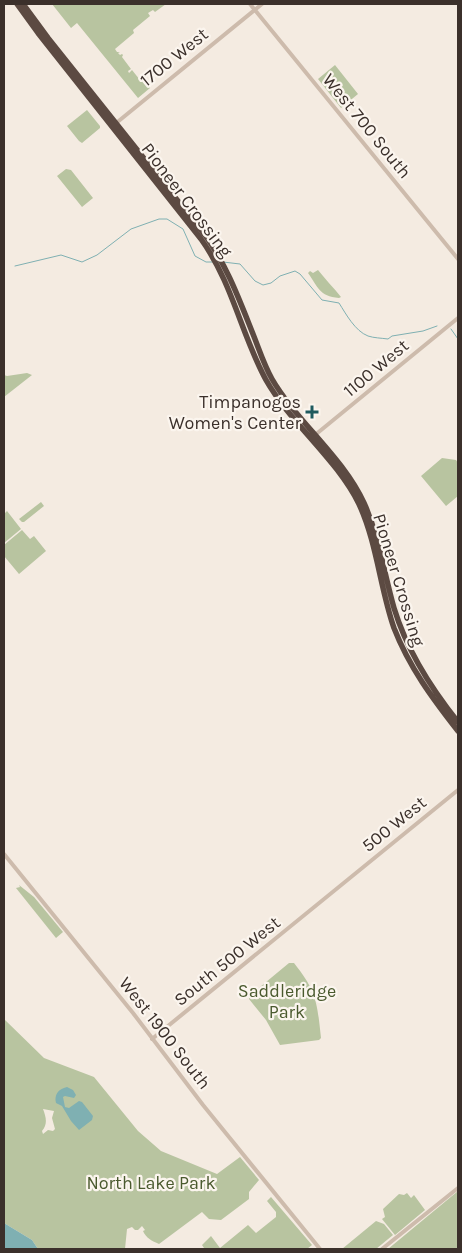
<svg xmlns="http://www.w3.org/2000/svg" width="462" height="1253" font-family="Karla,sans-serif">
<rect width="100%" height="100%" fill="#f4ebe1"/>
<path fill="#b8c4a0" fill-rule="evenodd" d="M52,4H166L155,12L153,10L148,13L150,16L133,30L134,33L115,49L117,52H120L118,53L120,55L122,54L123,55L122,57L131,69L128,71L129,73L132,70L140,80L143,79L150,88L138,98L77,23L71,28Z
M335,65L358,94L341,108L318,79Z
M87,110L100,126V128L82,143L79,141L67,126Z
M66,169L71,170L93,198L82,207L57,176Z
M318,270C325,279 333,287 341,297L339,298C319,296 318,287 308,273L310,271L313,273Z
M27,373L32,375L4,397V375L7,376Z
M442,458L456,460L458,463V496L446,506L421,476Z
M41,502L44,506L24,522H22L19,519Z
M7,511L21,529L4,543V514Z
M22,530L30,539L34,536L46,551L19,574L4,556V545Z
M19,885L34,897L63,932L56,938L16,888L20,887Z
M289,963H294C317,992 317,1002 321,1038L319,1040L280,1045L266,1020L249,999V996Z
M4,1019L44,1058L94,1077L138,1131L161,1151L217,1174L240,1157L259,1180L249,1192V1199L221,1220L209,1219L202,1212L159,1244C152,1241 146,1238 143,1231L145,1230L142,1226L138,1230H135L132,1227L127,1229L125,1249H38L32,1240L4,1223ZM43,1109L54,1111L52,1118L55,1129L53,1131L48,1130L43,1134L42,1131C48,1124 46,1117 43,1109Z
M458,1191V1249H388Z
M407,1193L411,1198L414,1195L425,1210L395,1235L382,1219L385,1217L383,1209L399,1194L404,1195Z
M271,1197L312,1245L307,1249H202L204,1248L202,1245L211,1236L220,1248L248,1225L256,1233L276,1217V1212L267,1201Z
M376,1221L384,1224L393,1235L376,1249H342Z"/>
<path fill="#7fb0b2" d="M67,1087L73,1090L76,1095L74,1098L65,1096L63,1097L65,1107L69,1108L79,1101L82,1102L93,1116L92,1120L79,1130L71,1121L62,1106L56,1103C54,1095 58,1089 67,1087Z
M4,1223L32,1240L38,1249H4Z"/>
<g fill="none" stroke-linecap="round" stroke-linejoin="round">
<path stroke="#7fb0b2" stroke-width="1" d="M223,262L240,264L255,281L263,285L271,283L280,276L295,271L300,274L322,300L339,303C346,314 355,331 368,336C374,338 381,338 388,339L392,336L423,331L437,326
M15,266L61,255L82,262L97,255L131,229L159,219H167L183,229L195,256L206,262H212
M451,329L458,339"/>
<path stroke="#cdbbac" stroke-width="4" d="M250,4L458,259
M115,124L262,4
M315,435L458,318
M4,854L133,1013L203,1105L320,1249
M152,1039L458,790
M382,1249L458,1188"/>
<path stroke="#5c4a42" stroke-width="5.5" d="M17,4L38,33L201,239C233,284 241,334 266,380C291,424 337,459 359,504C377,543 380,588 394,628C409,667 433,699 458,731
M23,4L48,38L205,235C227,266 239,299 253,334C259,349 264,365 272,379C297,422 343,457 364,503C379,536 384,573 394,608C407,651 430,687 458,722"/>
</g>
<path fill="#1f5a5e" stroke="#fbf5ee" stroke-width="2" d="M309.5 404.5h5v5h5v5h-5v5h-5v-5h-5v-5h5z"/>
<g text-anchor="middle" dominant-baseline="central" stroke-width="4.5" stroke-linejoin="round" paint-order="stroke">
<g font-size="18" fill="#3b302b" stroke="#fbf5ee">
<text transform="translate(174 57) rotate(-39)">1700 West</text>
<text transform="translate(367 126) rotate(51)">West 700 South</text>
<text transform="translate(187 200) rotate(53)">Pioneer Crossing</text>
<text transform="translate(376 368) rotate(-40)">1100 West</text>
<text transform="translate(399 580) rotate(73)">Pioneer Crossing</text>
<text transform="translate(394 824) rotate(-39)">500 West</text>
<text transform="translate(227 961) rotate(-39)">South 500 West</text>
<text transform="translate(165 1033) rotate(52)">West 1900 South</text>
</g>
<g font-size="18" fill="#3b302b" stroke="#fbf5ee" text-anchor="end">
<text x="301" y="402">Timpanogos<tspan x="301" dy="21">Women's Center</tspan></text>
</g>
<g font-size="18" fill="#4a5a2e" stroke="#fbf5ee">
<text x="287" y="991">Saddleridge<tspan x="287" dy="21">Park</tspan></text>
<text x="151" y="1183">North Lake Park</text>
</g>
</g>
<rect width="462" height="1253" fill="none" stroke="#3b302b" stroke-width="10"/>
</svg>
